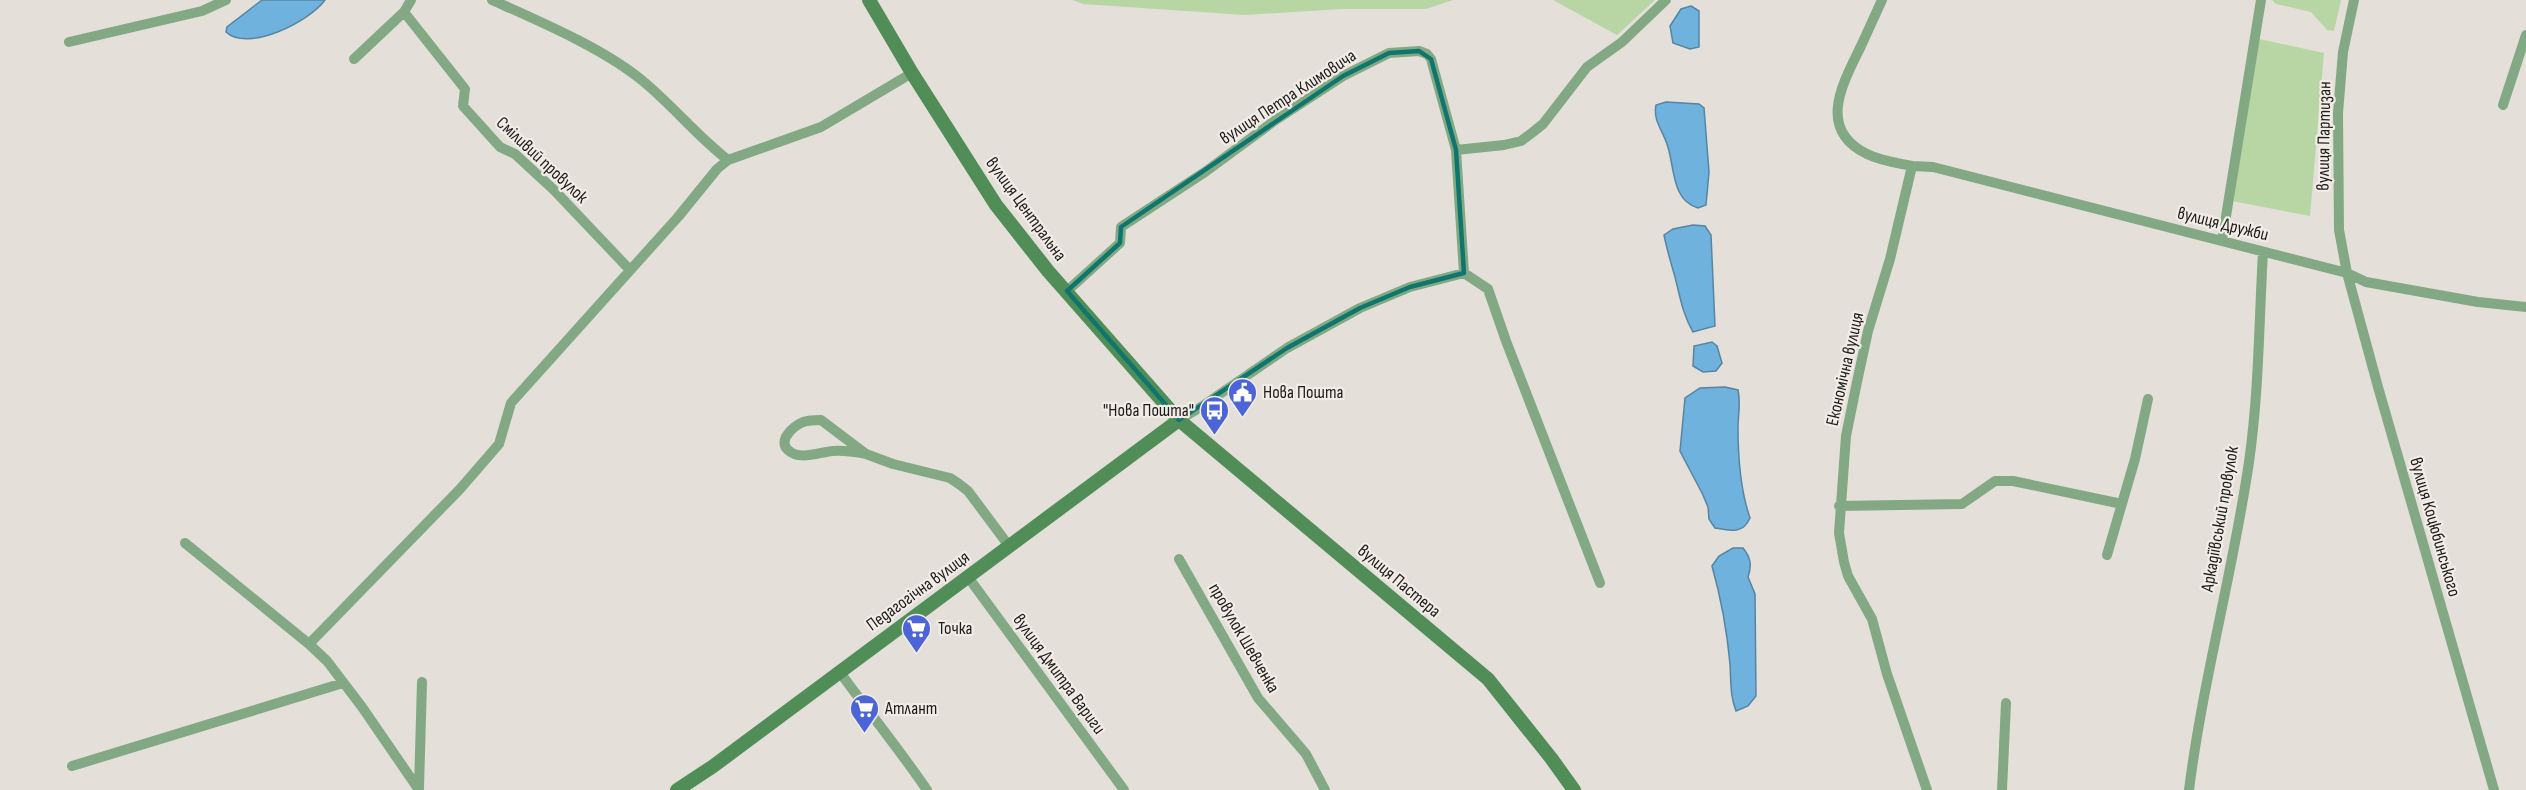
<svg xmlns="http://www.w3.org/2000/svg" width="2526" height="790" font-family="'Sofia Sans Condensed',sans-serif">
<rect width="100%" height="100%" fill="#e4dfd9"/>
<path fill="#b7d6a3" d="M1073,0H1453L1426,9H1342L1245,15L1083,4Z
M1553,0H1655L1617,35Z
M2272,0H2341L2334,31L2327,30L2311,12L2276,4Z
M2259,39L2324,53L2310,216L2232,201Z"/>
<path fill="#6eb2dd" stroke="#5685a2" stroke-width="1.5" d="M262,0H325C310,21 248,53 226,32L227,27Z
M1691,6L1699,11V47L1690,49L1673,43L1670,26L1681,9Z
M1666,102L1699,104L1704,108L1709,172L1706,205L1698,208C1671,200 1675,167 1667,144C1662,129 1653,121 1656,105Z
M1693,225L1705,226L1711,235L1715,326L1693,332C1683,315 1680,297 1675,277C1671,263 1667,250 1664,235L1673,229Z
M1712,342L1717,346L1722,363L1716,371L1703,372L1693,366L1694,346Z
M1725,387L1738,390C1741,403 1738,415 1738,428C1738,458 1740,489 1750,518C1743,534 1731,531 1715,528L1709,519L1708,507L1702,493L1680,451L1685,398L1700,388Z
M1733,548H1743C1751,558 1752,565 1748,577L1755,594L1756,696L1748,706L1736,711C1730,696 1731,680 1730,664C1727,631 1721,598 1712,566L1719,556Z"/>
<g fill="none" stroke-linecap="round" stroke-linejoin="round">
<path stroke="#82a984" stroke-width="10" d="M492,0C539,21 605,49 644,82C674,107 698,137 728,160L821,127L912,73
M1882,0C1875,15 1868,31 1861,46C1843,83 1816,129 1867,154C1881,161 1898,163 1912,166L1890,259L1868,331L1857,382L1846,436L1839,533L1844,562L1848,576L1872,619L1887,674L1927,790
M2354,0L2343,52L2338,113L2339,230L2347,273L2378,387L2494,790
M404,12L465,89L463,106L500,147L515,154L554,190L629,269
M69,42L202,11L226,0
M354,59L404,12L411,0
M2503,105L2526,35
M1456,150L1504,145L1521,141L1533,132L1543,124L1587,67L1622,42L1666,0
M1912,166L1933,167L2347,273L2366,282L2478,302L2526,307
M2222,241L2261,0
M1067,291L1120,243L1121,227L1205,172L1277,119L1343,76L1389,53L1419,51L1427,54L1431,59L1456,150L1464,273L1488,289L1506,341L1600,583
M1179,420L1201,407L1287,348L1360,308L1410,287L1464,273
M866,454C855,452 845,450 833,451C820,452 799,461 788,450C777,440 794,426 803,422C809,420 815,420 821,420L866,454L893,464L950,478L959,484L968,491L1009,546
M1839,506L1962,504L1995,481H2013L2122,504
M185,543L309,644L327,661L362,707L419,790
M2107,555L2135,459L2148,399
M1179,559L1258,698L1306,754L1325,790
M968,577L1124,790
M309,644L460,489L499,444L511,403L678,217L717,169L728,160
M839,671C868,711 899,749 927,790
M72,766L343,683
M419,788L422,682
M2002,790L2006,703
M2189,790C2203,679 2233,572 2249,462C2259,392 2259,321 2263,252"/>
<path stroke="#518e57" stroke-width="14" d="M869,0L912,73L996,205L1048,271L1179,420L1488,679L1551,758L1574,790
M677,790L712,767L1179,420"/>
</g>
<path fill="none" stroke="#0f766e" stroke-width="4.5" stroke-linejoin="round" d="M1419,51L1431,59L1456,150L1464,273L1410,287L1360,308L1287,348L1179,420L1067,291L1120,243L1121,227L1343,76L1389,53Z"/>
<defs>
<symbol id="civic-pin" viewBox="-11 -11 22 30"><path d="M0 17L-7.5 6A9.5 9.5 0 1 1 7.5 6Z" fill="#4b64d8" stroke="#f1ece6"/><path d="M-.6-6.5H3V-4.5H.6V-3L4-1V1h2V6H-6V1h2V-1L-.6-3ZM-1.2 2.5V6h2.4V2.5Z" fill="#fff"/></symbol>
<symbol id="bus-pin" viewBox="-11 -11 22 30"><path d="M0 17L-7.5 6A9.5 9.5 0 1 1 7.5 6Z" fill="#4b64d8" stroke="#f1ece6"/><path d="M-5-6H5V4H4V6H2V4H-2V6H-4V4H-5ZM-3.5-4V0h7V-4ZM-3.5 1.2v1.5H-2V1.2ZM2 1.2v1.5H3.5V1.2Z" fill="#fff"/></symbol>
<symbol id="supermarket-pin" viewBox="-11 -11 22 30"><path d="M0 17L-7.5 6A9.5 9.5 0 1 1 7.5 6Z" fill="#4b64d8" stroke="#f1ece6"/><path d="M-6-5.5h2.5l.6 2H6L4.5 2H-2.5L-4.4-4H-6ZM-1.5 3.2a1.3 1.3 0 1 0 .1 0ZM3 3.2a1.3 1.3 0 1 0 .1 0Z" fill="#fff"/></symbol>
</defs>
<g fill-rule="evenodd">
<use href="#civic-pin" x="1226" y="376" width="33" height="45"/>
<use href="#bus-pin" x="1198" y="394" width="33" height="45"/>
<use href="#supermarket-pin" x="900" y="612" width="33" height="45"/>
<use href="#supermarket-pin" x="848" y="692" width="33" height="45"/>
</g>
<g text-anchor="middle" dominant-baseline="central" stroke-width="4.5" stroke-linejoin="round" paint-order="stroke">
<g font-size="18" fill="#1e1c1a" stroke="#f1ece6">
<text transform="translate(1288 97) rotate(-33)">вулиця Петра Климовича</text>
<text transform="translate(2324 136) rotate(-89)">вулиця Партизан</text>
<text transform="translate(542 160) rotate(43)">Сміливий провулок</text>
<text transform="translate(1026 209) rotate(54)">вулиця Центральна</text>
<text transform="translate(2223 224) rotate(14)">вулиця Дружби</text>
<text transform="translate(1845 369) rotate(-77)">Економічна вулиця</text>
<text transform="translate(2220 519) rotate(-80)">Аркадіївський провулок</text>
<text transform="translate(2435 527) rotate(74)">вулиця Коцюбинського</text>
<text transform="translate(1399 581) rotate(40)">вулиця Пастера</text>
<text transform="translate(918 591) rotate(-36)">Педагогічна вулиця</text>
<text transform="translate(1244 638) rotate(60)">провулок Шевченка</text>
<text transform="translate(1059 674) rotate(54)">вулиця Дмитра Вариги</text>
</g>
<g font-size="18" fill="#1e1c1a" stroke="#f1ece6" text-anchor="start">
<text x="1263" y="392">Нова Пошта</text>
<text x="1194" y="410" text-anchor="end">"Нова Пошта"</text>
<text x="938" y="628">Точка</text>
<text x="885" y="708">Атлант</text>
</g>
</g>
</svg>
